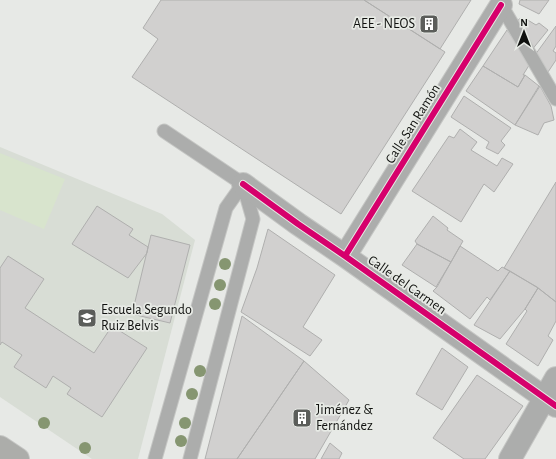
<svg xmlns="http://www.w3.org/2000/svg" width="556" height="459" font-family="'Alegreya Sans',sans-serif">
<rect width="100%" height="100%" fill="#e7e9e6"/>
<path fill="#d8ddd5" d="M0,147L162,214L195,240L138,459H92L0,397Z"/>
<path fill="#d8e4cd" d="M0,153L65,179L44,229L0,210Z"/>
<path fill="#d1d0cf" stroke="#afafae" d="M161,0H364L445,52L341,214L132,77L158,39L143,28Z
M364,0H471L440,49Z
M520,0H549L539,14L519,4Z
M520,18L524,21L526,19L536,25L539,23L548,30L531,51L516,23Z
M556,26V46L553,51L556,53V60L546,75L535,55Z
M507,30L528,58L533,59L523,75H525L518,87L483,66Z
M483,66L518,87L525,75L539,86L515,125L466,91Z
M540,86L551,106L554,120L544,123L538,135L515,125Z
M464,96L511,128L501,141L505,145L498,154L486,148L489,142L451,117Z
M460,129L477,142L471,150L497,166L502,158L513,164L494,192L484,184L461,222L412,191L449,136L454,138Z
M556,182V302L537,287L504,268Z
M97,206L133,229L129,235L148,247L147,253L128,278L72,244Z
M433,216L448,228L447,230L463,241L451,262L417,244L415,241Z
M268,229L335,275L303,327L322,340L310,356L241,312L257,268Z
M151,235L190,245L170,323L132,314Z
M417,244L451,262L436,287L402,265Z
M460,246L498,271L502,267L510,271L490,300L487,297L470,319L433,291L437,287Z
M8,256L44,279L25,308L94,353L112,326L147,348L102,417L67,394L71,388L53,376L46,388L14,367L22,355L2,342L0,345V268Z
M510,271L538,288L525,309L500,339L474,325Z
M538,288L556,302V321L548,336L553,340L538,366L506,344L527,311L525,309Z
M242,316L304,361L237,459H205Z
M442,348L468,367L442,410L416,394Z
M304,361L349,400L315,459H237Z
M477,375L523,406L485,459H464L433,438Z
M330,443L342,453L339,459H321Z"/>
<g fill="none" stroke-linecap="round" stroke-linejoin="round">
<defs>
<path id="service" d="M501,5L556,99
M164,131L243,184L253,219L190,459
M155,459L226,208L243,184"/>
<path id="minor" d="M243,184L298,224L345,256L556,406
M345,256L501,5
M510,459L556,378"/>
<path id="secondary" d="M0,447L18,459"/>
</defs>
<use href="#service" stroke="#c5c6c4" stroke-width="15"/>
<use href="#minor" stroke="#c5c6c4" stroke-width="24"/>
<use href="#secondary" stroke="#c5c6c4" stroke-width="24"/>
<use href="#service" stroke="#acadac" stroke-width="13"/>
<use href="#minor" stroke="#acadac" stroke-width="22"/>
<use href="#secondary" stroke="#acadaa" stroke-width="22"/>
<defs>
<path id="cycleway" d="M243,184L298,224L345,256L556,406
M345,256L501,5"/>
</defs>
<use href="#cycleway" stroke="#e7eae5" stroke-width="8"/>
<use href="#cycleway" stroke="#d6006c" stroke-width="6"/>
</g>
<g fill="#869671">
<circle cx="225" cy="264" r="6"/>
<circle cx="220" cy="285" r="6"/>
<circle cx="215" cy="304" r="6"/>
<circle cx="200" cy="371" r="6"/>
<circle cx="192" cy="394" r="6"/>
<circle cx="44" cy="423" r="6"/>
<circle cx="185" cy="423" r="6"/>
<circle cx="181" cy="441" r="6"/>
<circle cx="85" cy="448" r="6"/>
</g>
<defs>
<symbol id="building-square" viewBox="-11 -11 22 22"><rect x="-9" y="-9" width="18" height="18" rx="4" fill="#5b5d5a" stroke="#e7eae5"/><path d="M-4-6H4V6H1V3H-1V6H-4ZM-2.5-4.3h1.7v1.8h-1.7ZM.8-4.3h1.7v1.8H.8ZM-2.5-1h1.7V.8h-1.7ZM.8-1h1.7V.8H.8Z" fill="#fff"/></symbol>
<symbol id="school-square" viewBox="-11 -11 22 22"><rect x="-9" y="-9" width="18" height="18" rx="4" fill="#5b5d5a" stroke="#e7eae5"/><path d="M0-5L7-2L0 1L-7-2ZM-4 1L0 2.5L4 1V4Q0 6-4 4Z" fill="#fff"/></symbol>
</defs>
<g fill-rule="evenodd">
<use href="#building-square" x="418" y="13" width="22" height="22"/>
<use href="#school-square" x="76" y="307" width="22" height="22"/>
<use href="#building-square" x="291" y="407" width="22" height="22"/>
</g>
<g text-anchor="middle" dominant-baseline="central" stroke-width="3.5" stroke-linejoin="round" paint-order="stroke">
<g font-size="14" fill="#10110f" stroke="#e7eae5" text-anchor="start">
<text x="415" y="24" text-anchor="end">AEE - NEOS</text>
<text x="101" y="310">Escuela Segundo<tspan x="101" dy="16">Ruiz Belvis</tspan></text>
<text x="316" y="410">Jiménez &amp;<tspan x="316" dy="16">Fernández</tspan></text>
</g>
<g font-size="14" fill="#10110f" stroke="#e7eae5">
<text transform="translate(413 124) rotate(-58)">Calle San Ramón</text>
<text transform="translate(407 285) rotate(35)">Calle del Carmen</text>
</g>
</g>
<g transform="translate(524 32)" stroke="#e7eae5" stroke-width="3" paint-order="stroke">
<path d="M0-3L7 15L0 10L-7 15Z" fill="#10110f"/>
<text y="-6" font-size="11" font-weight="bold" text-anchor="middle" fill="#10110f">N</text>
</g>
</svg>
